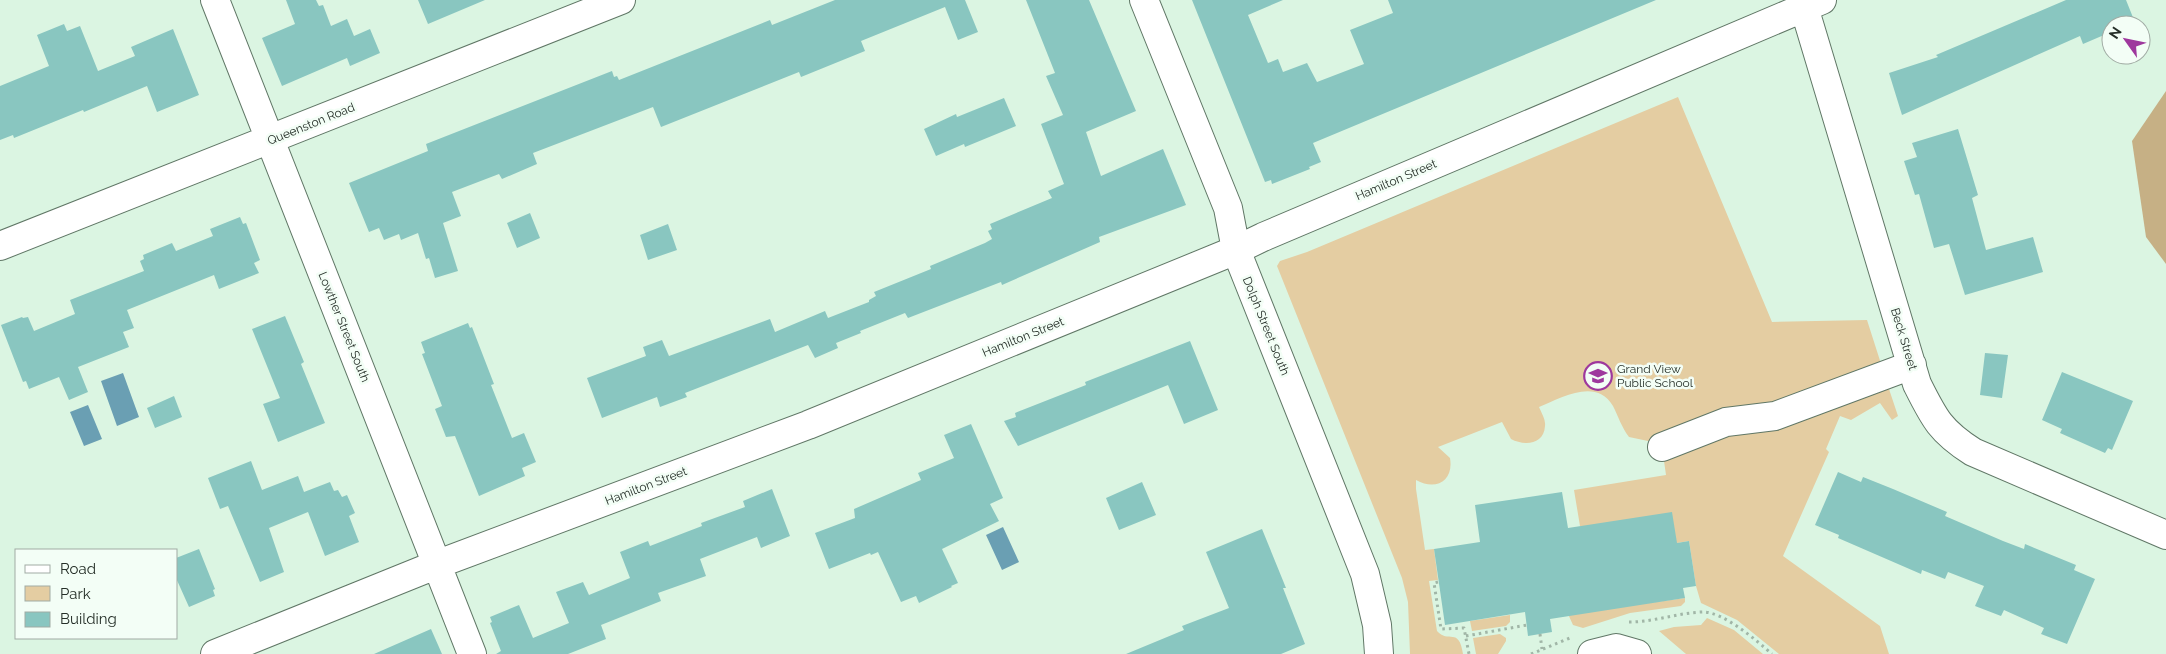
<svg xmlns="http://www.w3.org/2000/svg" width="2166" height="654" font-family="Raleway,sans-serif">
<rect width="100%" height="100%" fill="#dbf5e2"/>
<path fill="#e4cda2" d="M1678,97L1772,322L1867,320L1883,370L1648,441L1629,437C1622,428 1618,416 1613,406C1596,377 1561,398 1539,407C1541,412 1546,420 1545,426C1544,445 1524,446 1511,439L1502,422L1438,447L1450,458C1454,481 1436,491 1416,480V489L1425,550L1434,549L1438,580L1429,581L1437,631C1448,644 1459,626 1463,654H1410L1408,602L1402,578L1277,266L1280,261L1307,252Z
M1887,383L1898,416L1892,420L1880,403L1851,420L1840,416L1826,449L1829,452L1783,556L1880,626L1889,654H1779L1737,620L1701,603L1696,586L1689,541L1677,543L1580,526L1574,490L1666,475L1663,454Z
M1685,598V602L1681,606L1630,613L1583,628L1573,625L1568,614Z
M1510,615V622L1506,626L1472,631L1470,621Z
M1707,618L1734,630L1763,654H1686L1659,631L1674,627L1701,625Z
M1500,634L1506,638V641L1498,654H1476L1473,638Z"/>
<path fill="#c6b085" d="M2166,91V264L2146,237L2132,141Z"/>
<path fill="#6a9fb3" d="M123,373L139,417L117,426L101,381Z
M88,405L102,439L84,446L70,412Z
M1003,527L1019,562L1002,570L986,535Z"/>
<path fill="#89c6c0" d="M286,0H316L319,6L323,5L331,26L347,19L354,36L370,29L380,53L350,66L347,58L282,86L262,38L295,24Z
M418,0H485L428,24Z
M835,0H965L978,32L958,40L945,7L861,41L865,51L801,77L799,72L661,127L653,107L533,153L537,164L502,179L499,174L452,192L461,216L443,223L458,271L435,278L429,258L426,259L418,233L401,240L399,234L384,240L379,228L369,232L349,183L428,151L426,144L612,71L614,77L617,76L619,80L770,20L772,25Z
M1026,0H1089L1136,111L1086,132L1101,176L1163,149L1186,205L1099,237L1100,242L1002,285L1001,282L908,318L905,313L860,331L861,333L836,343L838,348L815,358L808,345L685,393L687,397L660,407L657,397L602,418L587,378L646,356L643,347L662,340L669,356L770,319L775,332L825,311L828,318L869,302V300L876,296L874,292L931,269L930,266L985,243L992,239L988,231L992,229L990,224L1052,198L1048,191L1064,184L1041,124L1063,115L1046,76L1055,73Z
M1192,0H1283L1248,15L1268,63L1278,59L1283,72L1307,63L1317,82L1364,64L1350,30L1393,13L1388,0H1656L1313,143L1321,162L1309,167L1310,169L1272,184L1271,180L1265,182Z
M2066,0H2126L2136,25H2111V32L2083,44L2080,36L1902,115L1889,73L1938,57L1936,55Z
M64,24L67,31L80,26L98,71L135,56L131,47L173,29L199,95L157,112L147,86L84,112L83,110L14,138L13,135L0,140V86L49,66L37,35Z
M1004,98L1016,126L965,147L964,144L936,156L924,129L956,114L957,117Z
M1958,129L1978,195L1972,198L1986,250L2033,237L2043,272L1965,295L1949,244L1934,248L1919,194L1915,195L1904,161L1917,157L1912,143Z
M530,213L540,238L517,248L507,223Z
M240,217L243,224L246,223L260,260L254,263L259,273L219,289L214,275L127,310L134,328L123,332L129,347L78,367L88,392L69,400L59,377L29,389L26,381L23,382L1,325L22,317L23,318L28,317L34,331L75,314L70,300L144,271L140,261L144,259L143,255L172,243L176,251L213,236L210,229Z
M668,224L677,250L648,260L640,235Z
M285,316L304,362L301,364L325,423L278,442L263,404L280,398L252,329Z
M468,323L470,328L472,327L494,384L491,385L512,438L524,433L536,462L522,468L525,476L479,496L455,436L446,437L435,409L442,406L422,354L425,353L421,342Z
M1190,341L1218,410L1184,424L1168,385L1018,446L1004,421L1016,417L1015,413L1086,385L1085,382Z
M1985,353L2008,355L2002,398L1980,395Z
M2062,372L2133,401L2112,450L2108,448L2105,453L2060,433L2062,429L2042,420Z
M174,396L182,417L155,428L147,408Z
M971,424L1003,498L990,504L999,521L942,549L958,583L951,586L952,587L919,603L916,596L901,602L878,552L871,555L870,553L829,569L815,533L855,518L854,509L921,480L918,473L954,458L944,435Z
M251,461L262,490L298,476L304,492L330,482L334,491L338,490L342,497L347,495L355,513L349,516L359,542L325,556L308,512L269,528L284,572L260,582L228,506L220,509L208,478Z
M1838,472L1861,482L1863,477L1893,489L1947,512L1945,516L2003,541L2024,549L2025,544L2076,565L2074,570L2095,579L2067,644L2041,634L2044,628L2004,610L2001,616L1975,606L1984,586L1948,572L1945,579L1922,570L1921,574L1838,538L1839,535L1815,525Z
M1142,482L1156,515L1119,530L1106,498Z
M772,489L790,536L761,548L757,537L700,559L706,576L658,593L661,601L601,625L606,639L568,654H496L501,651L490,623L492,622L490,617L519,605L533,638L569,623L556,592L583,582L589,595L630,578L620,552L648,541L650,546L702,526L701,523L745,507L743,501Z
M1562,492L1568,528L1672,512L1677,543L1689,541L1696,586L1683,588L1685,598L1550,619L1552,632L1528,636L1525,612L1445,625L1434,549L1480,542L1475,505Z
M1262,529L1286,588H1283L1305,644L1281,654H1126L1184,630L1182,626L1229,608L1206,552Z
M199,549L215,589L213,590L215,596L189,607L176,578V558Z
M431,629L442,654H374Z"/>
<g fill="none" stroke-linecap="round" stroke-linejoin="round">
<defs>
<path id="minor" d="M215,0L472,654
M1144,0L1228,208L1236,250L1365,574L1377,625L1379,654
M1804,7L1917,384C1934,418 1940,431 1973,452L2166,535
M0,246L621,0
M1662,447L1726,422L1775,416L1912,365
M215,654L438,564L808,425L1236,250L1263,237L1822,0
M1592,654L1616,648L1637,654"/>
</defs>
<use href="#minor" stroke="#607766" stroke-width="30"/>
<path stroke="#a1b6a7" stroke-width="3" stroke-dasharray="2.5 4" stroke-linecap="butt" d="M1438,582L1434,583L1441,629L1464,628L1469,654
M1629,622C1654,622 1677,613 1702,612C1723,611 1757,641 1772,654
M1540,634L1542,649
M1466,636L1527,625
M1531,654L1570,638"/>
<use href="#minor" stroke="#fff" stroke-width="28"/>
</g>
<defs>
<symbol id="school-ring" viewBox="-11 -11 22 22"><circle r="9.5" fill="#f3fef6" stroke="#9e389d" stroke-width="1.5"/><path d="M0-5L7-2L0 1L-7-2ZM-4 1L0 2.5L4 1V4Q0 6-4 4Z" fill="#9e389d"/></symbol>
</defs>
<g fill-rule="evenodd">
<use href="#school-ring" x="1582" y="360" width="32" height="32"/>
</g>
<g text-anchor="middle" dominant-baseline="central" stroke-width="5" stroke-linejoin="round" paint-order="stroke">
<g font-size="12" fill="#252f28" stroke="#f3fef6">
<text transform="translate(311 124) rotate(-22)">Queenston Road</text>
<text transform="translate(1396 180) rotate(-23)">Hamilton Street</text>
<text transform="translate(1266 326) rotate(68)">Dolph Street South</text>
<text transform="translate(344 327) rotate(68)">Lowther Street South</text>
<text transform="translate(1023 337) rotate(-22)">Hamilton Street</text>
<text transform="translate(1904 339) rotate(73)">Beck Street</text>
<text transform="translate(646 486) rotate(-21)">Hamilton Street</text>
</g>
<g font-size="12" fill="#252f28" stroke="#f3fef6" text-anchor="start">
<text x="1617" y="369">Grand View<tspan x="1617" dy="14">Public School</tspan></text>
</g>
</g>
<rect x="15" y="549" width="162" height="90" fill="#f3fef6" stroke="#a1aba4"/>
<rect x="25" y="565" width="25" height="8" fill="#ffffff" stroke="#a1aba4"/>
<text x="60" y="574" font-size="15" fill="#252f28">Road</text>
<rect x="25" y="586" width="25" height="15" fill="#e4cda2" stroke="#a1aba4"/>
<text x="60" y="599" font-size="15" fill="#252f28">Park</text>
<rect x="25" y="612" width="25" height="15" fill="#89c6c0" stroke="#a1aba4"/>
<text x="60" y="624" font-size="15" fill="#252f28">Building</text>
<g transform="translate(2126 40) rotate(303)"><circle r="24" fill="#f3fef6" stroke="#a1aba4"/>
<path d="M0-4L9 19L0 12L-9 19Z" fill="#9e389d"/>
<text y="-8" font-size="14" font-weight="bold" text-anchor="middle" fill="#252f28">N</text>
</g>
</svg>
